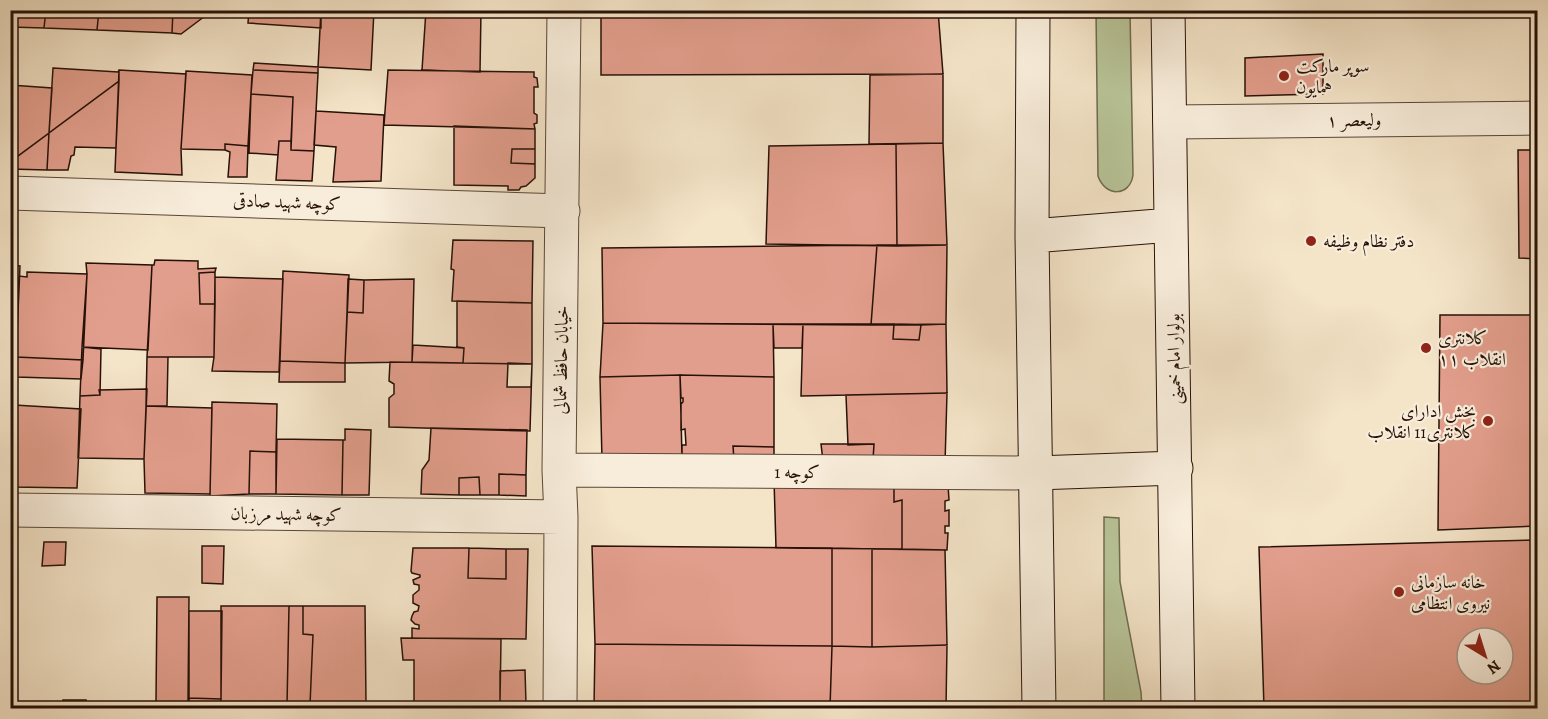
<svg xmlns="http://www.w3.org/2000/svg" width="1548" height="719" font-family="Alegreya,Amiri,serif">
<rect width="100%" height="100%" fill="#f4e4c8"/>
<filter id="stains"><feTurbulence type="fractalNoise" baseFrequency=".00333" numOctaves="4"/><feColorMatrix values="0 0 0 0 .2 0 0 0 0 .09 0 0 0 0 .02 0 0 0 .5 -.17"/></filter>
<radialGradient id="worn" r=".72"><stop offset=".6" stop-color="#630" stop-opacity="0"/><stop offset="1" stop-color="#630" stop-opacity=".3"/></radialGradient>
<path fill="#b8c599" stroke="#706b50" stroke-width="1.5" d="M1096,11H1130L1133,175C1130,197 1105,197 1098,176Z
M1104,517L1119,518L1120,582L1141,692L1142,708H1104Z"/>
<path fill="#e29e8c" stroke="#271107" stroke-width="1.5" fill-rule="evenodd" d="M10,10H46L44,28L10,27Z
M46,10H99L97,30L44,28Z
M99,10H173L172,33L97,30Z
M173,10H213L181,34L172,33Z
M249,10H321V28L248,23Z
M321,10H374L371,70L318,67Z
M426,10H481L480,72L422,70Z
M601,10H938L943,74L601,75Z
M1323,54V94L1245,96V58Z
M254,63L318,67V73L253,70Z
M53,68L118,72L119,70V81L49,133Z
M119,70L186,74L181,149L182,175L115,172Z
M253,70L318,73L314,151L291,150L293,97L251,94Z
M388,70L534,72V77L537,78L538,87H534V113L537,115V123L534,124L535,129L384,125Z
M186,71L252,75L248,146L225,144V150L181,149Z
M943,74V143L869,144L870,75Z
M119,81L116,148L75,147L74,155L71,156L68,170H47L49,133Z
M10,85L52,88L49,133L10,162Z
M251,94L293,97L291,141H279L278,155L249,153Z
M316,111L384,115L381,181L333,182L336,147L314,145Z
M454,126L535,129V149H512L511,163L535,164V178L526,186L521,187L519,190H508V186L454,185Z
M49,133L47,170L10,169V162Z
M279,141H291V150L314,151L312,181L276,180Z
M943,143L947,245L897,246L896,144Z
M225,144L248,146L247,177H228L230,152L225,150Z
M896,144L897,246L766,244L769,146Z
M512,149H535V164L511,163Z
M1518,150H1538V259L1519,258Z
M453,240L533,241L532,303L452,301L454,270L451,269Z
M877,245H947L946,324L871,325Z
M877,245L871,325L603,323L602,248Z
M155,260L198,261V269L216,268L215,272L199,273L200,304H215L214,357H147L152,265H154Z
M86,263L152,265L148,350L82,347L87,274Z
M10,265L20,266L16,357H10Z
M283,271L349,275L345,363L280,361Z
M27,272L87,274L83,360L16,357L19,276L27,277Z
M215,272V304H200L199,273Z
M215,277L283,279L279,372L212,371L214,357Z
M348,279L364,280L363,313L347,312Z
M414,279L412,362L345,363L347,312L363,313L364,280Z
M457,301L532,303V364L463,363L464,348L457,347Z
M1440,315H1538V526L1438,530Z
M603,323L773,324L774,377L680,375L600,377Z
M773,324H803L802,348H774Z
M803,324H894L893,339L919,340L921,325L946,324L947,393L801,396Z
M894,324L921,325L919,340L893,339Z
M413,345L464,348L463,363L412,362Z
M82,347L101,349L100,395L80,396Z
M16,357L83,360L81,379L16,377Z
M147,357H168L167,406H146Z
M280,361L345,363V382H279Z
M390,362L532,364L530,431L389,427V398L394,394V384L389,381Z
M508,363L532,364L531,387H507Z
M680,375L682,458L602,460L600,377Z
M680,375L774,377V447L733,446L734,460L682,458V445H686L685,429L681,430V404L683,402V398H681Z
M10,386L14,387L12,487L10,486Z
M147,389L144,459L78,458L80,396L100,395L99,390Z
M947,393L945,464L873,460L874,444L848,445L846,395Z
M212,402L277,404L276,452L250,451L249,494L210,496Z
M14,405L81,409L77,488L12,487Z
M146,406L212,408L210,494L145,493L144,459Z
M431,428L527,430L526,475L499,474V495H480L479,477L459,478V495L421,494L422,470L429,460Z
M345,429L371,430L369,495H342L343,440H345Z
M277,439L343,440L342,495L276,494Z
M821,444H874L873,460L823,461Z
M733,446L774,447V460H734Z
M250,451L276,452V494H249Z
M499,474L526,475V496L499,495Z
M479,477L480,495H459V478Z
M774,479L894,480V502L902,500V549L776,548Z
M894,480L948,485L949,500L945,501V511L949,510V526H945V533H948L947,550L902,549V500L894,502Z
M1538,540V708H1264L1259,547ZM1467,638H1503V674H1467Z
M44,542H66L65,565L42,566Z
M202,546H224L223,584L202,583Z
M592,546L832,548V646L595,644Z
M413,548H469L468,578L506,579V549H528L526,639L412,638V628L419,629V625L415,624L411,620L412,616L414,612L418,611L419,606L413,603V595L419,590V585L414,584L413,580L420,577V575L412,573L411,571Z
M469,548L506,549V579L468,578Z
M832,548L872,549V647L832,646Z
M872,549L945,550L947,645L872,647Z
M157,597H189L188,702H157L156,701Z
M221,606H289L287,705L221,702Z
M289,606H303V634L313,635L310,705H287Z
M303,606H365L366,704L361,706L310,705L313,635L303,634Z
M189,611H222L221,699L189,698Z
M401,638L501,639L500,703L491,702H414V660H403Z
M595,644L832,646L830,708H594Z
M947,645L946,708H830L832,646L872,647Z
M525,670L526,704L500,703V671Z
M189,698L221,699V708H189Z
M63,700H86V708H63Z
M414,702V708H360L361,706L366,704Z
M452,702H491L526,704V708H452Z"/>
<g fill="none" stroke-linecap="round" stroke-linejoin="round">
<defs>
<path id="street" d="M1170,122L1538,118
M10,193L563,211
M559,470L1036,473
M10,510L561,517
M560,708L561,517L559,470L564,10"/>
<path id="secondary" d="M1033,10L1032,236L1039,708
M1168,10C1172,243 1176,476 1178,708
M1032,236L1171,225
M1036,473L1176,468"/>
</defs>
<use href="#street" stroke="#5a4637" stroke-width="35"/>
<use href="#secondary" stroke="#271107" stroke-width="35"/>
<use href="#street" stroke="#f8eddb" stroke-width="33"/>
<use href="#secondary" stroke="#f8eddb" stroke-width="33"/>
</g>
<g fill="#8f2418" stroke="#f8eddb" stroke-width="2">
<circle cx="1284" cy="76" r="6"/>
<circle cx="1311" cy="241" r="6"/>
<circle cx="1426" cy="348" r="6"/>
<circle cx="1488" cy="421" r="6"/>
<circle cx="1399" cy="592" r="6"/>
</g>
<g text-anchor="middle" dominant-baseline="central" stroke-width="4.5" stroke-linejoin="round" paint-order="stroke">
<g font-size="18" fill="#271107" stroke="#f8eddb" text-anchor="start">
<text x="1296" y="66">سوپر مارکت<tspan x="1296" dy="21">همایون</tspan></text>
<text x="1323" y="241">دفتر نظام وظیفه</text>
<text x="1438" y="338">کلانتری<tspan x="1438" dy="21">۱۱ انقلاب</tspan></text>
<text x="1476" y="411" text-anchor="end">بخش ادارای<tspan x="1476" dy="21">کلانتری11 انقلاب</tspan></text>
<text x="1411" y="582">خانه سازمانی<tspan x="1411" dy="21">نیروی انتظامی</tspan></text>
</g>
<g font-size="18" fill="#271107" stroke="#f8eddb">
<text transform="translate(1354 120) rotate(-1)">ولیعصر ۱</text>
<text transform="translate(287 202) rotate(2)">کوچه شهید صادقی</text>
<text transform="translate(1174 359) rotate(-91)">بولوار امام خمینی</text>
<text transform="translate(561 360) rotate(-89)">خیابان حافظ شمالی</text>
<text x="797" y="472">کوچه 1</text>
<text transform="translate(286 514) rotate(1)">کوچه شهید مرزبان</text>
</g>
</g>
<rect width="1548" height="719" fill="none" stroke="#f4e4c8" stroke-width="36"/>
<rect x="12" y="12" width="1524" height="695" fill="none" stroke="#271107" stroke-width="3"/>
<rect x="18" y="18" width="1512" height="683" fill="none" stroke="#271107" stroke-width="1.5"/>
<g transform="translate(1485 656) rotate(142)"><circle r="28" fill="#f8eddb" stroke="#a49586" stroke-width="1.5"/>
<path d="M0-4.5L10 22L0 15L-10 22Z" fill="#8f2418"/>
<text y="-9" font-size="16" font-weight="bold" text-anchor="middle" fill="#271107">N</text>
</g>
<rect width="100%" height="100%" filter="url(#stains)"/>
<rect width="100%" height="100%" fill="url(#worn)"/>
</svg>
